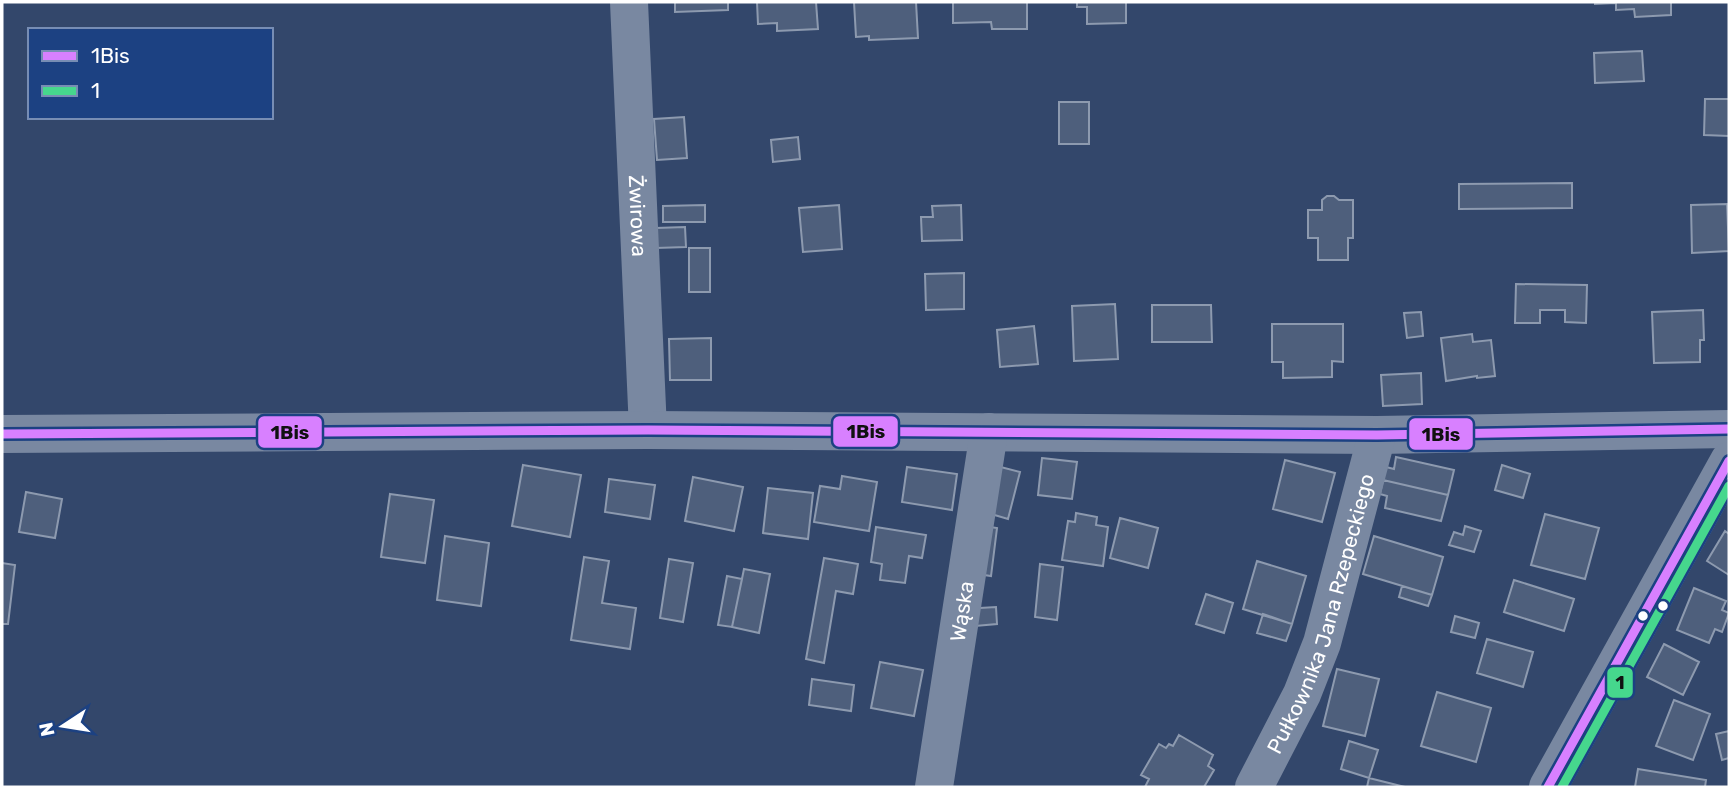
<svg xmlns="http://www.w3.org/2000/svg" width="1731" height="789" font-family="Rubik,sans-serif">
<rect width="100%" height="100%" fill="#33476b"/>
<path fill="#4e5f7c" stroke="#8d9aaf" stroke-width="2" d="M675,2H728V10L675,12Z
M757,2H816L818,29L777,31V23L758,24Z
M854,2H916L918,38L869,40V36L856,37Z
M953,2H1027V29H992L991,22L953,23Z
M1077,2H1126V23L1087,24V7H1077Z
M1595,2H1671V15L1635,17L1634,9L1616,10V3L1595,4Z
M1642,51L1644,81L1595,83L1594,53Z
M1705,99H1729V136L1704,135Z
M1059,102H1089V144H1059Z
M684,117L687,158L657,160L654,119Z
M798,137L800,159L773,162L771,140Z
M1572,183V208L1459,209V184Z
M1327,196H1334L1339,200H1353V238H1348V260H1318V238H1308V210H1322V200Z
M1727,204L1729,251L1692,253L1691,205Z
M705,205V222H663V206Z
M839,205L842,249L803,252L799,208Z
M961,205L962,240L922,241L921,217H933L932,206Z
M685,227L686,247L656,248V228Z
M689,248H710V292H689Z
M964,273V309L926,310L925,274Z
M1516,284L1587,285L1586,323L1565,322V310H1540V323H1515Z
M1115,304L1118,359L1074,361L1072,306Z
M1152,305H1211L1212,342H1152Z
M1703,310L1704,340H1700V362L1654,363L1652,312Z
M1421,312L1423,336L1407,338L1404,313Z
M1272,324H1343V362L1332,361V377L1283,378V362H1272Z
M1034,326L1038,364L1000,367L997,330Z
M1472,334L1473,342L1491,340L1495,376L1477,378V376L1446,381L1441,338Z
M711,338V380H670L669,339Z
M1421,373L1422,404L1383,406L1381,375Z
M1396,457L1454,470L1448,495L1383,480L1386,467L1394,469Z
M1042,458L1077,462L1072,499L1038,495Z
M1285,460L1335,473L1322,522L1273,509Z
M523,465L581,475L570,537L512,526Z
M993,465L1020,472L1008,519L981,511Z
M1502,465L1530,474L1523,498L1495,490Z
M907,467L957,474L952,510L902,502Z
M842,476L877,482L869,531L814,522L820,486L840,489Z
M693,477L743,487L734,531L685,521Z
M609,479L655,485L650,519L605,512Z
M1383,480L1448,495L1441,521L1385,508L1387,496L1380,494Z
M768,488L813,493L808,539L763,533Z
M26,492L62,499L55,538L19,532Z
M390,494L434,500L425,563L381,557Z
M1076,513L1097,517L1096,525L1108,527L1103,566L1062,560L1068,521L1075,522Z
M1545,514L1599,528L1585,579L1531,565Z
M1120,518L1158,528L1148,568L1110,558Z
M984,526L997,528L991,576L977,574Z
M1465,526L1481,531L1474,552L1449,545L1454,532L1463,535Z
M876,527L926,535L922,558L909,556L905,583L880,580L882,564L871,562Z
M1725,531L1729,534V575L1707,561Z
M445,536L489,543L481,606L437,600Z
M1374,536L1443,557L1432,595L1363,574Z
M584,557L609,561L602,603L636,608L630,649L571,640Z
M824,558L858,564L853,594L836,591L824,663L806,659Z
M669,559L693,563L683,622L660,618Z
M1257,561L1306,576L1292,624L1243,609Z
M2,563L15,565L8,624H2Z
M1040,564L1063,567L1057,620L1035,617Z
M744,569L770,574L759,633L732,627Z
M727,576L742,579L732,627L718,625Z
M1514,580L1574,599L1564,631L1504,612Z
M1402,586L1432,595L1428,606L1399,597Z
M1694,588L1726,601L1722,610L1729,613L1722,632L1715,629L1709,643L1677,630Z
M1206,594L1233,603L1224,633L1196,624Z
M996,607L997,624L964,627L963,609Z
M1263,614L1292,624L1286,641L1257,633Z
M1455,616L1479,623L1475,638L1451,632Z
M1487,639L1533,652L1523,687L1477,673Z
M1664,644L1699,662L1683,695L1647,677Z
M880,662L923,670L914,716L871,708Z
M1337,669L1379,679L1365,736L1323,726Z
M812,679L854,685L851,711L809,705Z
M1437,692L1491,708L1476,762L1421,746Z
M1674,700L1710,714L1693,760L1656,746Z
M1729,731V758L1722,760L1716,734Z
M1179,735L1213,755L1208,766L1214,770L1204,787H1145L1149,779L1141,775L1159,744L1166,748L1169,744L1173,746Z
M1349,741L1378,750L1369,778L1341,769Z
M1638,769L1706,780L1705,787H1635Z
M1369,778L1405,787H1367Z"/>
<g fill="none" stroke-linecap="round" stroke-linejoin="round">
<g stroke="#7988a1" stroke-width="38">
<path id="s1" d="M629,2L648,430"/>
<path d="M2,434L648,430L1377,435L1729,429"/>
<path id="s2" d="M934,787L989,432"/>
<path id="s3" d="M1254,787L1302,694L1322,643L1377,435"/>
<path d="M1548,787L1729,461"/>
</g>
<defs>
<path id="bus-1" d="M2,434L648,430L1377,435L1729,429
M1548,787L1729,461"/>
<path id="bus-2" d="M1562,787L1729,486"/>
</defs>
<use href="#bus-1" stroke="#1c4182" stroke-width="14"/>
<use href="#bus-2" stroke="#1c4182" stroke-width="14"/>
<use href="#bus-1" stroke="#d880ff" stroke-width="9"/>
<use href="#bus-2" stroke="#46d78d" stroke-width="9"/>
</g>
<g fill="#fff" stroke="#1c4182" stroke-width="2.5">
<circle cx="1663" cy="606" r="6"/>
<circle cx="1643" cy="616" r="6"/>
</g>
<g text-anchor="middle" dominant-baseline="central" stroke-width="6" stroke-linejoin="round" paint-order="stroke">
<g font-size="21" fill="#fff" stroke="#1c4182">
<text stroke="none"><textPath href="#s1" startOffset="214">Żwirowa</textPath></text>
<text stroke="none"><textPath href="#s2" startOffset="178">Wąska</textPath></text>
<text stroke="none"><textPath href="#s3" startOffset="187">Pułkownika Jana Rzepeckiego</textPath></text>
</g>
</g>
<g stroke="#1c4182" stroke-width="2.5">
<rect x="832" y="415" width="67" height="33" rx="7" fill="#d880ff"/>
<rect x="257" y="415" width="66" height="34" rx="7" fill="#d880ff"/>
<rect x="1408" y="417" width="66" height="34" rx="7" fill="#d880ff"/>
<rect x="1606" y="666" width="28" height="33" rx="7" fill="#46d78d"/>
</g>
<g font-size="19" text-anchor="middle" font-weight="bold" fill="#111">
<text x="866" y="438">1Bis</text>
<text x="290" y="439">1Bis</text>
<text x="1441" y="441">1Bis</text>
<text x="1620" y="689">1</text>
</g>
<rect width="1731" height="789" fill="none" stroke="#ffffff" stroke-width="7"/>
<rect x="28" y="28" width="245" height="91" fill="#1c4182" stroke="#778db4" stroke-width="2"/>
<rect x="42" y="51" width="35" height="10" fill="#d880ff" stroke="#778db4" stroke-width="2"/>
<text x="91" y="63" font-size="21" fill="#ffffff">1Bis</text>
<rect x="42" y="86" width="35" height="10" fill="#46d78d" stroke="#778db4" stroke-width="2"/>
<text x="91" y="98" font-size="21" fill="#ffffff">1</text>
<g transform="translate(63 726) rotate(258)" stroke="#1c4182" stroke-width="5" paint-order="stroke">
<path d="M0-5L12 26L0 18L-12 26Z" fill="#ffffff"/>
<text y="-10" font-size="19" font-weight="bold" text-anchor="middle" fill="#ffffff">N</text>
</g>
</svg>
